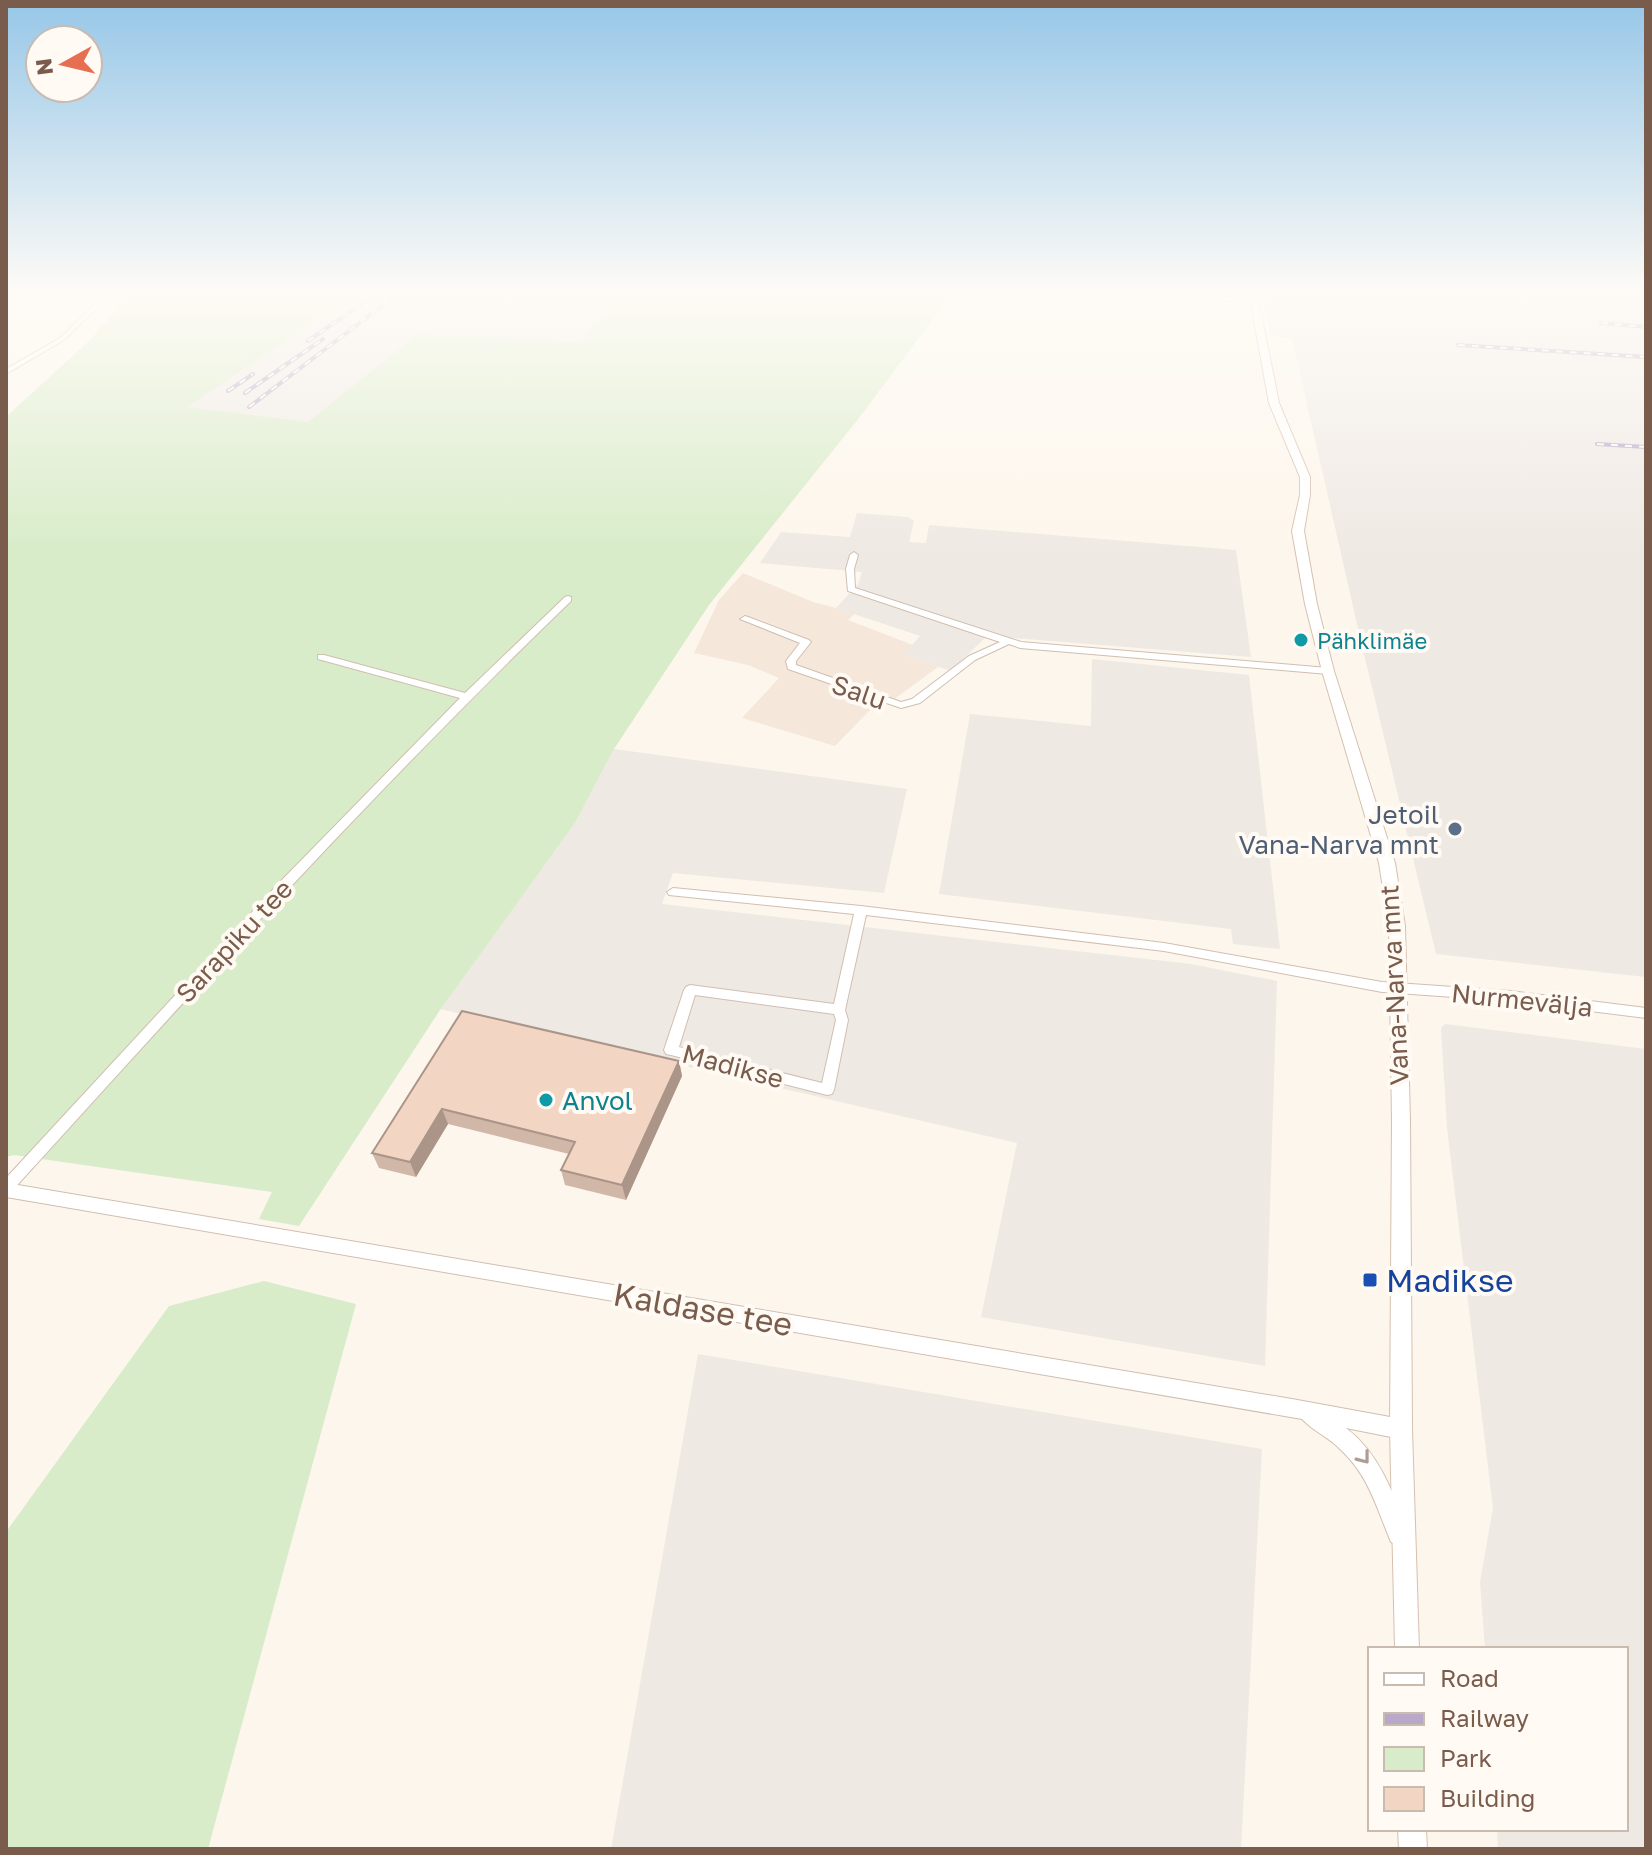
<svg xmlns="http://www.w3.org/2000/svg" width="1652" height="1855" font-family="'Golos Text',sans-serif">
<rect width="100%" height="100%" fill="#fdf6ec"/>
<path fill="#f5e8da" d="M743,573L813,602L855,613L848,620L913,645L904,655L938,667L893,700L869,711L835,746L742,718L779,678L748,665L694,653L719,600Z"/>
<path fill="#efe9e4" d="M356,293H616L581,343L418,334L309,422L186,407Z
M1264,293H1646V977L1436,954L1359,633L1292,338L1270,336Z
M857,513L908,517L914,521L909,542L926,543L929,525L1236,550L1251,657L987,636L951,671L903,655L920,636L836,608L858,584L862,572L760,563L781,532L850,537Z
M1092,659L1249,675L1280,949L1233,944L1231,929L939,894L970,714L1091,726Z
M614,749L907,789L884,893L673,873L662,904L1191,964L1277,981L1265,1366L981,1317L1017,1143L440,1009L575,823Z
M1445,1024L1646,1049V1849H1498L1497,1829H1626V1649H1485L1480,1582L1493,1508L1447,1128L1441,1028Z
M698,1354L1262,1449L1241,1849H611Z"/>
<path fill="#d8ecc9" d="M130,293H356L187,407L308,422L418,334L581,342L616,293H952L859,418L709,605L614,749L575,823L440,1010L299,1226L259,1219L272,1192L14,1155L6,1157V417L92,338Z
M264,1281L356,1304L208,1849H6V1532L169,1306Z"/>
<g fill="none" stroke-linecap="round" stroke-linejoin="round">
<defs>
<path id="minor" d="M106,293H113L64,340L6,374V369L60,338Z
M1137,293H1168L1255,299L1258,301L1255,303Z
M854,552L858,555L854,569L855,588L1021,642L1328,668L1333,671L1328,674L1020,648L1009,644L975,660L920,703L901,708L788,669L786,661L800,643L740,619L745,616L748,617L809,640L811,642L796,661V665L901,702L912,699L969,656L1000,642L848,591L846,569L850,555Z
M568,596L571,597V601C375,790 193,991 11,1192L6,1194V1178L277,885L460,698L318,659V655H324L465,693L565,597Z
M673,888L861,906L1164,943L1382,982L1511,991L1646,1008V1018L1511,1001L1382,992L1164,951L866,915L845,1010L848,1020L834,1090L832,1094L827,1095L671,1055L666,1054L664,1050L684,990L686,987L690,985L834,1004L854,914L669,895L667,892ZM695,995L834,1014L836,1020L822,1083L679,1047Z"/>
<path id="tertiary" d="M6,1183L1292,1399L1401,1419L1408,1422L1411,1429L1408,1436L1401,1439L1346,1428C1381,1455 1394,1495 1408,1535L1405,1542L1398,1545L1391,1542C1377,1509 1369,1476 1341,1450C1330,1438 1313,1431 1302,1419L6,1197Z"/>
<path id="secondary" d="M1249,293H1257L1279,403L1310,477V495L1304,531L1317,604L1334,671L1395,863L1405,926L1410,1120L1412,1429L1419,1649H1395L1390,1429L1392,1120L1389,926L1379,863L1322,671L1305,604L1292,531L1300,495V477L1269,403Z
M1398,1829H1426L1427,1849H1399Z"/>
</defs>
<use href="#minor" stroke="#d1beb0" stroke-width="2"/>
<use href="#tertiary" stroke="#d1beb0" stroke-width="2"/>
<use href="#secondary" stroke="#d6c0b0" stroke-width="2"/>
<use href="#minor" fill="#fff" fill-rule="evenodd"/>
<use href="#tertiary" fill="#fff" fill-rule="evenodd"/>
<use href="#secondary" fill="#fff" fill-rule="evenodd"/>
<defs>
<path id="rail" d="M1601,323L1646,327
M308,341L377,293
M1458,345L1646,357
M228,391L253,374
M245,393L323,339
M249,407L399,293
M1597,444L1646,447"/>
</defs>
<use href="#rail" stroke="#b9a8c9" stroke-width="4"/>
<use href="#rail" stroke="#fffaf3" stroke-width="2" stroke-dasharray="7" stroke-linecap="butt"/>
</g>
<path fill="#d1b7a8" d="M462,1011L679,1061L682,1076L626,1200L565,1185L561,1170L569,1154L448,1124L416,1177L379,1168L372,1153Z"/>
<path fill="#aa9588" d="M679,1061L682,1076L626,1200L622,1185Z
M442,1109L448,1124L416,1177L410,1162Z"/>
<path fill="#f3d5c3" stroke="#aa9588" stroke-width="2" d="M462,1011L679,1061L622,1185L561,1170L575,1142L442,1109L410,1162L372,1153Z"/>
<defs><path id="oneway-chevron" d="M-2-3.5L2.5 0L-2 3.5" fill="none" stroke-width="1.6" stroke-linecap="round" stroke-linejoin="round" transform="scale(2)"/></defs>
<use stroke="#af9d94" href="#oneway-chevron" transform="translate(1364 1458) rotate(52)"/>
<linearGradient id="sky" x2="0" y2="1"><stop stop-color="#97c7e8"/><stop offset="0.53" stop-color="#fefbf6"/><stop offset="1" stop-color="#fefbf6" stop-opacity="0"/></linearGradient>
<rect width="1652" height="553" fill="url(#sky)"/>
<g fill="#0f9aa8" stroke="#fffaf3" stroke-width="3">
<circle cx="1301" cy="640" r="8"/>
<circle cx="546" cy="1100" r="8"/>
</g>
<circle fill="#5c6f8a" stroke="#fffaf3" stroke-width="3" cx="1455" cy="829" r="8"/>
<rect fill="#1a4fb4" stroke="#fffaf3" stroke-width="3" x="1362" y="1272" width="16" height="16" rx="4"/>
<g text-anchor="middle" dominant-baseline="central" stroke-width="8" stroke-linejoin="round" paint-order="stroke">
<g font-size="22" fill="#0d838f" stroke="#fffaf3" text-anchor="start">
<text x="1317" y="640">Pähklimäe</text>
</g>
<g font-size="26" fill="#7a5c4d" stroke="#fffaf3">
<text transform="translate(859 692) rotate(19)">Salu</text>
<text transform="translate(234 941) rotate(-47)">Sarapiku tee</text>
<text transform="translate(1394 985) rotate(-93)">Vana-Narva mnt</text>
<text transform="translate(1522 1000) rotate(6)">Nurmevälja</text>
<text transform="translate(733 1066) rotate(15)">Madikse</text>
</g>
<g font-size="26" fill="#4e5e75" stroke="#fffaf3" text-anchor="end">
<text x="1439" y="814">Jetoil<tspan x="1439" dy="30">Vana-Narva mnt</tspan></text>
</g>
<g font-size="26" fill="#0d838f" stroke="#fffaf3" text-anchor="start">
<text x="562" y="1100">Anvol</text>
</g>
<g font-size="32" fill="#164399" stroke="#fffaf3" text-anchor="start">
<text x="1386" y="1280">Madikse</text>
</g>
<g font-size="32" fill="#7a5c4d" stroke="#fffaf3">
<text transform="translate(703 1309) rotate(10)">Kaldase tee</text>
</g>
</g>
<rect width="1652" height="1855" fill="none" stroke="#7a5c4d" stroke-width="16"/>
<rect x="1368" y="1647" width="260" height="184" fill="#fffaf3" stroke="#cabbb1" stroke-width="2"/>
<rect x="1384" y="1673" width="40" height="12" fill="#ffffff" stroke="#cabbb1" stroke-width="2"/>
<text x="1440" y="1687" font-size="24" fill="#7a5c4d">Road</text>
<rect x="1384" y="1713" width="40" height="12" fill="#b9a8c9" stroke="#cabbb1" stroke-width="2"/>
<text x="1440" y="1727" font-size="24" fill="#7a5c4d">Railway</text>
<rect x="1384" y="1747" width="40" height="24" fill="#d8ecc9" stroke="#cabbb1" stroke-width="2"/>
<text x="1440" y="1767" font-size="24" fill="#7a5c4d">Park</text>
<rect x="1384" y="1787" width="40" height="24" fill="#f3d5c3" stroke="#cabbb1" stroke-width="2"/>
<text x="1440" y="1807" font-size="24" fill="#7a5c4d">Building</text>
<g transform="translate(64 64) rotate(262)"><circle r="38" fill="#fffaf3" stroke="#cabbb1" stroke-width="2"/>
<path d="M0-6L14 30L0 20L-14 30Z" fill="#e76f51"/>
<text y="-12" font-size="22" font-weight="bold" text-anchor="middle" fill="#7a5c4d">N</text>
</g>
</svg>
